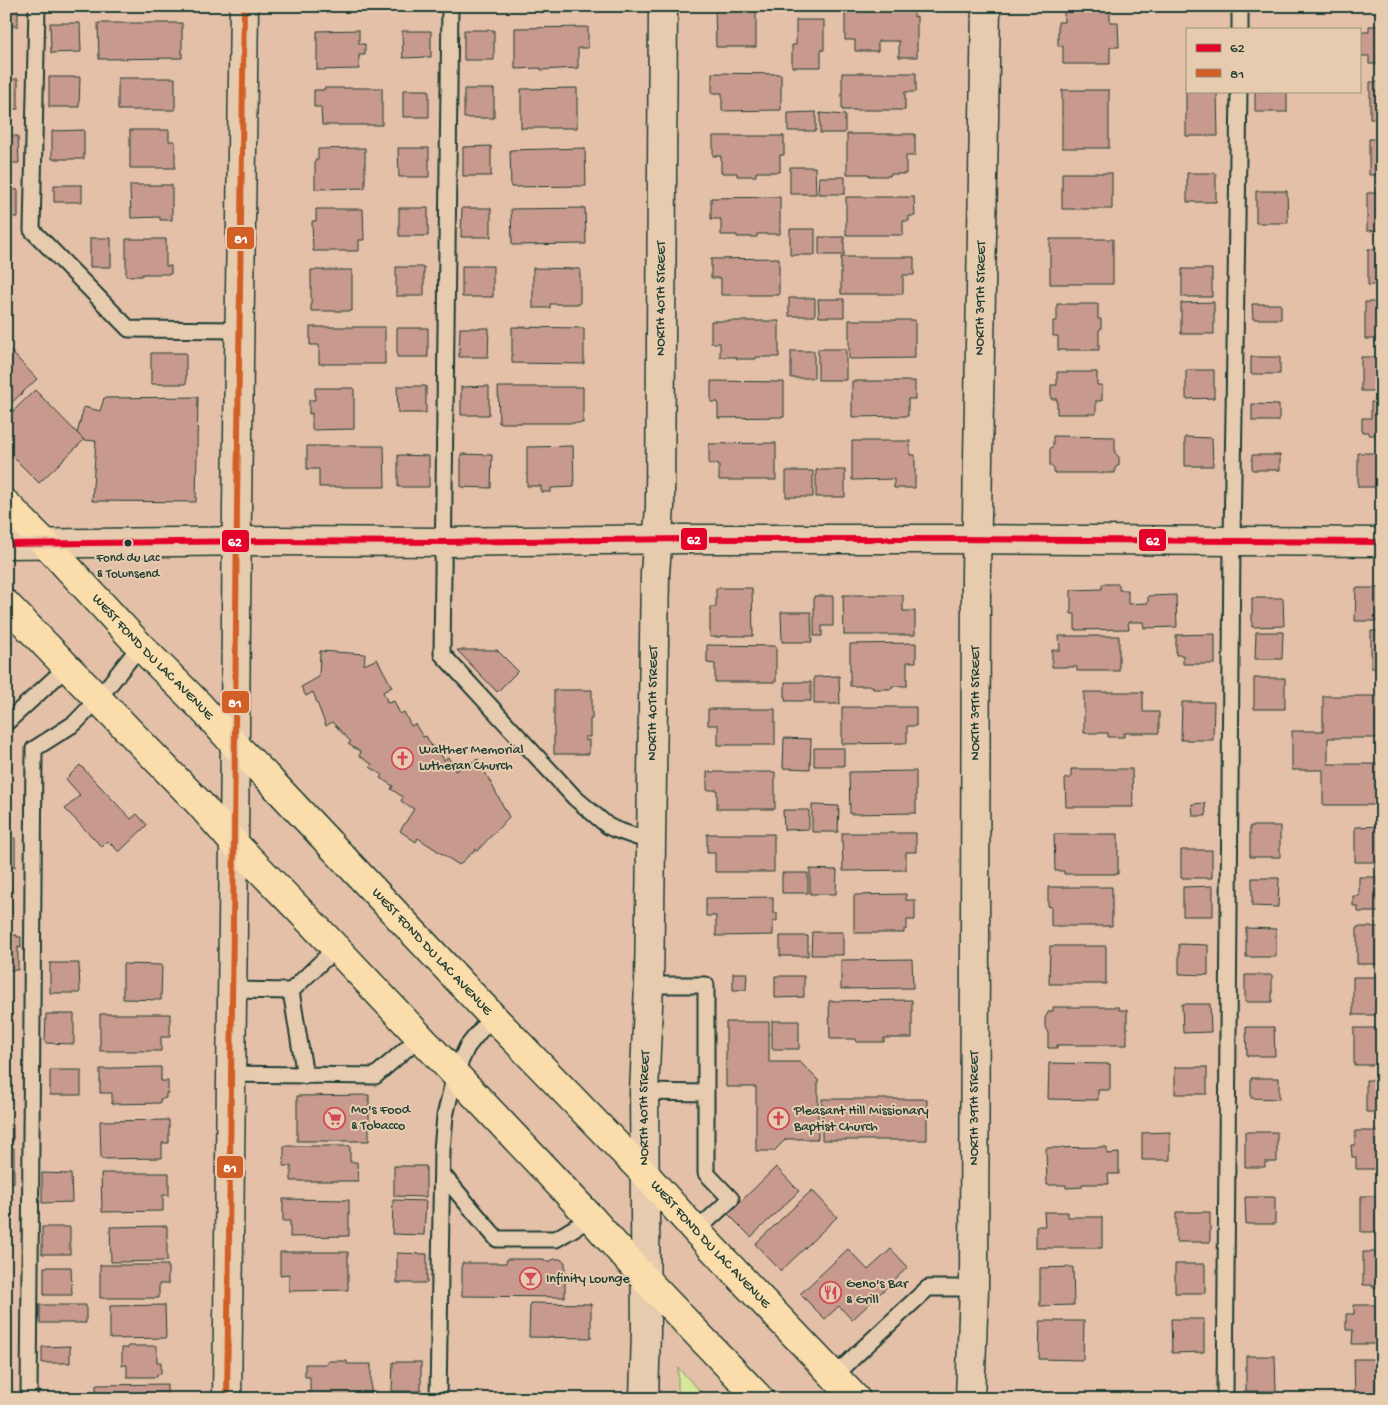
<svg xmlns="http://www.w3.org/2000/svg" width="1388" height="1405" font-family="'Gochi Hand',sans-serif">
<rect width="100%" height="100%" fill="#e5c0a8"/>
<filter id="ink" filterUnits="userSpaceOnUse"><feTurbulence type="fractalNoise" baseFrequency=".02" numOctaves="2"/><feDisplacementMap in="SourceGraphic" scale="10" xChannelSelector="R" yChannelSelector="G"/><feConvolveMatrix kernelMatrix="1 2 1 2 8 2 1 2 1" color-interpolation-filters="sRGB"/></filter>
<g filter="url(#ink)">
<path fill="#d6e79b" stroke="#7a9268" d="M678,1368L708,1399H678Z"/>
<path fill="#c89a8d" stroke="#1f3d34" d="M6,6H18V26H6Z
M320,6H368V10L320,11Z
M541,6H579V12H541Z
M715,6H756V47H716Z
M845,6H914V17L917,16V57H899V41H878V51H855V40H845Z
M1064,6H1110V22H1118L1119,47H1110V64H1063V46H1058V22H1064Z
M796,20H824V50H821V67H792V45H796Z
M50,23H80L81,52L51,53Z
M98,23H182V58L99,59Z
M1369,26H1382V64H1369V56H1359V32H1369Z
M588,27V48H578V68L541,70V68L515,69V28Z
M359,30V44H365V55H359V69L317,70V31Z
M464,30H494V60H464Z
M402,31H431V57L403,58Z
M712,73L781,74V110L722,111V93H712Z
M842,73H916V92H905V110H842Z
M49,77H80L79,107H49Z
M118,78H175V110H118Z
M1186,78H1187V91H1217L1218,136H1186Z
M6,79H18V109H6Z
M1370,82H1382V119H1370Z
M324,88H382V125H322L321,107H314V90H324Z
M577,88V128H521V89Z
M464,89H494V118H464Z
M403,90H429V117H403Z
M1062,90H1109V148H1062Z
M1255,91H1287V112H1255Z
M816,112V131H788V113Z
M820,113L845,115V133H820Z
M84,130V159H52V131Z
M130,130H169V141H175V168H130Z
M847,134H915V156H906V174H890V176H869V174H847Z
M6,136H18L19,163H6Z
M713,136H784V155H780V172H756V176H737V173H721V156H713Z
M1369,139H1382V175H1369Z
M491,146V176H463V147Z
M365,148V188L315,189V160H318V149Z
M398,148H429V177H399Z
M585,148L586,186L511,187L510,150Z
M790,167H815L816,194H790Z
M1062,173H1112V209H1062Z
M1187,173H1216V202H1187Z
M819,177H845V194H818Z
M54,185H82V202H54Z
M130,185H172V220H160V217L131,218Z
M6,189L18,190V217H6Z
M1256,191H1287L1288,223H1256Z
M1367,193H1382V230L1367,231Z
M780,197V234H757V237H737V235H721V219H711V198Z
M846,197H914L915,216H909V221H903V235H846Z
M399,208H428V236H399Z
M462,208H491V237H461Z
M585,208L586,244L512,245L511,209Z
M316,209H363L364,240H359V251H313L312,221H316Z
M790,229H815V255H790Z
M819,237H844V255H819Z
M90,238H111V267H90Z
M126,239H166V266H171V274H142V276H126Z
M1050,239H1113V284H1050Z
M1368,249H1382V285H1368Z
M841,257H914V275H903V294H841Z
M779,258V295H721V278H711V259Z
M462,266H493V297H462Z
M396,267H424V296H396Z
M533,268L580,269V304H550V308H533Z
M1182,269H1212V297H1182Z
M311,270H352V311H311Z
M789,298H815V316H789Z
M818,299H844V317H819Z
M1214,302V334H1181V303Z
M1365,302H1382V339H1365Z
M1057,304H1098V319H1101V329L1099,330V350H1058V336H1053V321H1057Z
M1252,304H1281V319H1253Z
M849,320H915V358L849,359Z
M711,321H779V357H756V359H737L736,357H720V343H711Z
M310,327H385V364H319V345H310Z
M512,327L584,328V364L512,363Z
M397,328H428V357H397Z
M460,328H489L488,357H459Z
M6,346L37,379L6,408Z
M818,349H846V380H818Z
M791,351H814V378H791Z
M151,353H186V384H151Z
M1251,357H1280V374H1251Z
M1361,357H1382V391H1361Z
M1186,370H1214V398L1186,399Z
M1057,372H1097V385H1102V401H1096V414H1057V399H1051V385H1057Z
M711,381L784,382V417L718,418V402H711Z
M852,381H915V399H908V416L852,417Z
M397,386H426V413H398Z
M489,386V415H461V387Z
M498,387H583V423H499Z
M315,388H354V429L312,430V413L309,414V400H315Z
M35,390L84,440L39,483L6,450V418Z
M198,397L196,502L92,501L96,441L84,440L77,433L84,407L100,411L104,398Z
M1371,402H1382V435H1369V432H1362V418H1371Z
M1252,404L1279,405V421H1252Z
M1053,436L1115,437V453L1119,457V465L1115,468V473H1054V469L1050,465V449L1053,446Z
M1185,437L1212,438L1213,466H1185Z
M852,441H910V455H915V488H894V479L852,480Z
M776,443V480H719V464H709V444Z
M307,446H384L385,487H319V469H307Z
M573,446L574,487L551,488V492H541V486H527V447Z
M1358,453H1382V487H1358Z
M461,454L492,455L491,488L461,487Z
M398,455L429,456V487H398Z
M1252,455H1280V470H1252Z
M816,470H845V497H816Z
M786,471H813V497H786Z
M1102,584H1119V590H1128V604L1148,603V596L1176,595L1177,627L1144,628L1143,622H1128L1129,629L1075,630V614H1071V590L1102,589Z
M716,588H752L753,636H720V637H710V607H716Z
M1356,588H1382V621H1355Z
M843,595H903V611H915V635H844Z
M814,596H833V626H822V636H814Z
M1252,598H1283L1284,626L1252,627Z
M781,612H811L812,642H782Z
M1371,631H1382V668H1371Z
M1256,632H1283L1282,659H1255Z
M1215,634V664H1183V655H1176V635Z
M1059,636H1119V671H1077V667H1052V650H1060Z
M916,643V662H907V686H892V689H873V686H850V644Z
M707,645L776,646V682H715V664L707,663Z
M457,650H497L518,671L497,692Z
M320,651L365,654L364,665L377,659L392,687L383,692L387,701H386L389,703L394,701L400,714L404,712L411,726L415,724L423,737L426,736L433,748L436,746L444,760L448,757L455,771L478,759L509,817L477,851L476,849L459,865L418,838L416,842L400,831L414,809L401,801L403,797L391,789L393,786L380,778L382,775L370,767L372,764L359,756L361,752L348,744L351,742L332,722L326,726L313,692L306,696L301,687L319,677Z
M839,676L840,704H814V677Z
M1254,678H1285V709H1254Z
M785,682H811V701H785Z
M554,690H592V719H590V737H585V740H589V754H554Z
M1084,692H1143V712H1159V733H1124V737H1108V733H1084Z
M1323,696H1382V738H1328V764H1382V805H1323V770H1292V731H1323Z
M1182,702H1214L1213,740H1181Z
M842,707H916V726H907V743L842,744Z
M708,709H775V745H718V725H708Z
M784,738L811,739L810,769L783,768Z
M814,748H844V766H814Z
M80,765L131,819L137,814L147,825L119,852L108,841L102,847L65,809L80,795L66,779Z
M1071,769H1132L1133,807H1066L1065,778H1071Z
M916,771V813L850,814L849,772Z
M707,772H775V809H717V790H707Z
M1205,803L1206,816H1193L1192,804Z
M812,805L839,806L838,832H812Z
M783,810H809V829L784,830Z
M1250,826H1280V857H1250Z
M1382,826V862H1355V827Z
M842,833H916V852H906V870L843,871Z
M707,834H774V872H715V853H707Z
M1054,834H1118V874H1064V871H1055Z
M6,838H15V867H6Z
M1181,850H1212V878H1181Z
M810,869L837,870L836,894H810Z
M782,873H808V893H782Z
M1359,877H1382V912H1358V906H1353V896H1359Z
M1252,878H1279L1278,907L1252,906Z
M6,883H11L12,914H6Z
M1213,886V916H1183V887Z
M1048,887H1112V926H1051V906L1048,907Z
M906,894V900H915V920H907V929H904V933H854V895Z
M773,897V913H777V921H773V935L716,936V916H706V898Z
M1357,927H1382V964H1357Z
M1246,928L1276,929V957H1246Z
M812,932H843V955H811Z
M6,935H17V937H21V948L18,947V970H6Z
M780,936H808V956H780Z
M1179,944L1208,945V975L1179,974Z
M1050,946H1106V984H1049Z
M912,959L913,988L841,989V960Z
M50,963H79L80,993H50Z
M123,964L162,965L161,1000L123,999Z
M733,973H747L746,990H733Z
M1245,975H1272V1002H1245Z
M775,976H804V997L775,998Z
M1353,977H1382V1015H1353Z
M912,1000V1038H884V1042H857L856,1039H830L829,1001Z
M1182,1004H1210L1211,1032L1183,1033Z
M1053,1007H1119V1010H1127V1045H1057V1048H1048V1033L1045,1027V1018L1049,1011H1053Z
M46,1014H74V1044L45,1043Z
M100,1014H170V1037H161V1051H100Z
M772,1021H799V1049H772Z
M726,1022H769V1062H800L818,1080V1139H786L774,1151H756V1087H726Z
M1246,1027H1274L1275,1056H1247Z
M1354,1028H1382V1065H1354Z
M1049,1063L1110,1064V1090H1098V1100L1048,1099Z
M161,1067V1081H168V1093H166V1098L160,1099V1103L112,1104V1093H100V1069H112V1068Z
M1175,1067H1207V1094H1175Z
M50,1070H81V1095H50Z
M1251,1078H1279V1099L1251,1098Z
M1366,1080H1382V1112H1366Z
M369,1095V1141H297V1096Z
M822,1099H927V1140H822Z
M169,1120V1143H162V1158L101,1159L100,1121Z
M6,1125H13V1142H6Z
M1355,1131H1382V1169H1356V1157H1352L1351,1145H1355Z
M1170,1132V1160H1142V1133Z
M1245,1132H1277V1162H1265V1167H1245Z
M284,1146H350V1162H357L358,1181H291V1166H284Z
M1107,1147V1154L1119,1153V1174H1108L1109,1184H1082V1187L1066,1188V1185H1047L1046,1148Z
M6,1148H14V1183H6Z
M394,1166H426V1197L394,1196Z
M776,1167L799,1191L751,1237L728,1214Z
M42,1173L71,1174L72,1202L42,1203Z
M101,1173H169V1195H163V1211L102,1212Z
M812,1190L837,1217L781,1271L755,1244Z
M1361,1196H1382V1232H1361Z
M1245,1197H1275V1224H1246Z
M283,1199L349,1200V1236L290,1237V1221H283Z
M393,1200L426,1201L424,1235L392,1234Z
M6,1203H12V1222H6Z
M1044,1212H1068V1217H1102V1248H1036V1226H1045Z
M1176,1212H1210V1242H1176Z
M167,1226V1261L111,1262L110,1227Z
M42,1227H70V1254H42Z
M848,1249L868,1270L891,1249L908,1267L852,1320L839,1306L825,1319L800,1294Z
M280,1252H348V1290L289,1291V1274L280,1275Z
M1363,1252H1382V1287H1372V1285H1363Z
M397,1253L427,1254V1283H397Z
M507,1259H544V1261H551L554,1259H560L565,1262V1297L462,1296V1263H506Z
M1175,1264H1205V1293H1175Z
M100,1265H168V1284H159V1298H100Z
M44,1267H71L72,1295H44Z
M1073,1267L1074,1305L1040,1306V1268Z
M530,1303L591,1304V1338L529,1337Z
M40,1305H86V1323H40Z
M165,1305L166,1338L110,1339V1306Z
M1354,1305H1382V1344H1352L1353,1330H1346V1314H1354Z
M1171,1319H1204V1352L1172,1353Z
M1040,1321H1084L1083,1360L1039,1359Z
M70,1346V1363H42V1347Z
M128,1346H157V1362H161V1374H157V1377H127V1365H122V1348H128Z
M6,1350H9V1379H6Z
M1246,1356H1275L1276,1391H1246Z
M1354,1359H1382V1399H1371V1394L1355,1395Z
M327,1361H347V1364H371V1398H310V1377H305V1364H327Z
M393,1362H421V1391H392Z
M167,1384V1399H96V1385Z"/>
<g fill="none" stroke-linecap="round" stroke-linejoin="round">
<defs>
<path id="lane" d="M37,6L32,230L129,329L240,330
M450,6L442,654L575,798L608,826L614,829L651,842
M1240,29V6
M6,723L67,667
M649,985H706V1173L731,1199L696,1231
M232,990L291,991L336,948
M291,991L305,1076
M231,1074L375,1076L420,1037
M644,1092L706,1093
M442,1174L497,1239H556L591,1218
M835,1376L856,1355L928,1288H974
M29,1399L34,749L75,723L98,699L140,646
M438,1399L442,1150L445,1116L455,1074L467,1047L492,1016
M1225,1399L1232,541L1239,91"/>
<g id="street">
<path d="M6,544L268,541L444,542L683,539H945L1382,542"/>
<path d="M227,1399L234,843L237,506L244,6"/>
<path id="s1" d="M644,1399L646,1331L644,1092L649,985L651,842L655,573L660,507L663,6"/>
<path id="s2" d="M970,1399L974,1288L976,573L986,6"/>
</g>
<g id="primary">
<path id="s3" d="M6,504L46,544L140,646L200,706L235,745L266,776L492,1016L645,1174L696,1231L856,1399"/>
<path d="M6,604L199,803L234,843L336,948L591,1218L645,1279L760,1399"/>
</g>
</defs>
<use href="#lane" stroke="#1f3d34" stroke-width="19"/>
<use href="#street" stroke="#1f3d34" stroke-width="31"/>
<use href="#primary" stroke="#1f3d34" stroke-width="31"/>
<use href="#lane" stroke="#e7cbae" stroke-width="15"/>
<use href="#street" stroke="#e7cbae" stroke-width="28"/>
<use href="#primary" stroke="#faddab" stroke-width="28"/>
<defs>
<path id="bus-1" d="M6,544L268,541L444,542L683,539H945L1382,542"/>
<path id="bus-2" d="M227,1399L234,843L237,506L244,6"/>
</defs>
<use href="#bus-1" stroke="#e7cbae" stroke-width="10"/>
<use href="#bus-2" stroke="#e7cbae" stroke-width="10"/>
<use href="#bus-1" stroke="#e4002b" stroke-width="6"/>
<use href="#bus-2" stroke="#d25f25" stroke-width="6"/>
</g>
</g>
<defs>
<symbol id="church-ring" viewBox="-11 -11 22 22"><circle r="9.5" fill="#e7cbae" stroke="#d1495b" stroke-width="1.5"/><path d="M-1.2-6h2.4v3.5h3.3v2.4h-3.3V6h-2.4V-.1h-3.3v-2.4h3.3Z" fill="#d1495b"/></symbol>
<symbol id="supermarket-ring" viewBox="-11 -11 22 22"><circle r="9.5" fill="#e7cbae" stroke="#d1495b" stroke-width="1.5"/><path d="M-6-5.5h2.5l.6 2H6L4.5 2H-2.5L-4.4-4H-6ZM-1.5 3.2a1.3 1.3 0 1 0 .1 0ZM3 3.2a1.3 1.3 0 1 0 .1 0Z" fill="#d1495b"/></symbol>
<symbol id="bar-ring" viewBox="-11 -11 22 22"><circle r="9.5" fill="#e7cbae" stroke="#d1495b" stroke-width="1.5"/><path d="M-6-5H6L.8 .8V4.5H3.5V6h-7V4.5H-.8V.8Z" fill="#d1495b"/></symbol>
<symbol id="restaurant-ring" viewBox="-11 -11 22 22"><circle r="9.5" fill="#e7cbae" stroke="#d1495b" stroke-width="1.5"/><path d="M-5-6h1v4h1v-4h1v4h1v-4h1v5L-1.5 .5V6h-2V.5L-5-1ZM5-6V6H3V1.5H1.5Q1.5-4 5-6Z" fill="#d1495b"/></symbol>
</defs>
<g fill-rule="evenodd">
<use href="#church-ring" x="390" y="746" width="25" height="25"/>
<use href="#supermarket-ring" x="322" y="1106" width="25" height="25"/>
<use href="#church-ring" x="766" y="1106" width="25" height="25"/>
<use href="#bar-ring" x="518" y="1266" width="25" height="25"/>
<use href="#restaurant-ring" x="818" y="1280" width="25" height="25"/>
</g>
<circle fill="#1f3d34" stroke="#e7cbae" stroke-width="2" cx="128" cy="543" r="4.5"/>
<g text-anchor="middle" dominant-baseline="central" stroke-width="4" stroke-linejoin="round" paint-order="stroke">
<g font-size="13" fill="#1f3d34" stroke="#e7cbae">
<text x="128" y="558">Fond du Lac<tspan x="128" dy="16">&amp; Townsend</tspan></text>
</g>
<g font-size="14" fill="#1f3d34" stroke="#e7cbae">
<text stroke="none"><textPath href="#s1" startOffset="1101">NORTH 40TH STREET</textPath></text>
<text stroke="none"><textPath href="#s2" startOffset="1101">NORTH 39TH STREET</textPath></text>
<text stroke="none"><textPath href="#s3" startOffset="212">WEST FOND DU LAC AVENUE</textPath></text>
<text stroke="none"><textPath href="#s2" startOffset="696">NORTH 39TH STREET</textPath></text>
<text stroke="none"><textPath href="#s1" startOffset="696">NORTH 40TH STREET</textPath></text>
<text stroke="none"><textPath href="#s3" startOffset="618">WEST FOND DU LAC AVENUE</textPath></text>
<text stroke="none"><textPath href="#s1" startOffset="291">NORTH 40TH STREET</textPath></text>
<text stroke="none"><textPath href="#s2" startOffset="291">NORTH 39TH STREET</textPath></text>
<text stroke="none"><textPath href="#s3" startOffset="1022">WEST FOND DU LAC AVENUE</textPath></text>
</g>
<g font-size="14" fill="#1f3d34" stroke="#e7cbae" text-anchor="start">
<text x="419" y="750">Walther Memorial<tspan x="419" dy="16">Lutheran Church</tspan></text>
<text x="351" y="1110">Mo's Food<tspan x="351" dy="16">&amp; Tobacco</tspan></text>
<text x="794" y="1111">Pleasant Hill Missionary<tspan x="794" dy="16">Baptist Church</tspan></text>
<text x="546" y="1279">Infinity Lounge</text>
<text x="846" y="1284">Geno's Bar<tspan x="846" dy="16">&amp; Grill</tspan></text>
</g>
</g>
<g stroke="#e7cbae" stroke-width="2">
<rect x="226" y="226" width="29" height="24" rx="5" fill="#d25f25"/>
<rect x="680" y="527" width="28" height="24" rx="5" fill="#e4002b"/>
<rect x="1138" y="528" width="29" height="24" rx="5" fill="#e4002b"/>
<rect x="221" y="529" width="29" height="24" rx="5" fill="#e4002b"/>
<rect x="221" y="690" width="29" height="24" rx="5" fill="#d25f25"/>
<rect x="216" y="1155" width="28" height="24" rx="5" fill="#d25f25"/>
</g>
<g font-size="14" text-anchor="middle" font-weight="bold" fill="#fff">
<text x="241" y="243">81</text>
<text x="694" y="544">62</text>
<text x="1153" y="545">62</text>
<text x="235" y="546">62</text>
<text x="235" y="707">81</text>
<text x="230" y="1172">81</text>
</g>
<rect width="1388" height="1405" fill="none" stroke="#e7cbae" stroke-width="25"/>
<rect x="12" y="12" width="1363" height="1380" fill="none" stroke="#1f3d34" stroke-width="2" filter="url(#ink)"/>
<rect x="1186" y="28" width="175" height="65" fill="#e7cbae" stroke="#97927d"/>
<rect x="1196" y="44" width="25" height="8" fill="#e4002b" stroke="#97927d"/>
<text x="1230" y="52" font-size="15" fill="#1f3d34">62</text>
<rect x="1196" y="69" width="25" height="8" fill="#d25f25" stroke="#97927d"/>
<text x="1230" y="78" font-size="15" fill="#1f3d34">81</text>
</svg>
